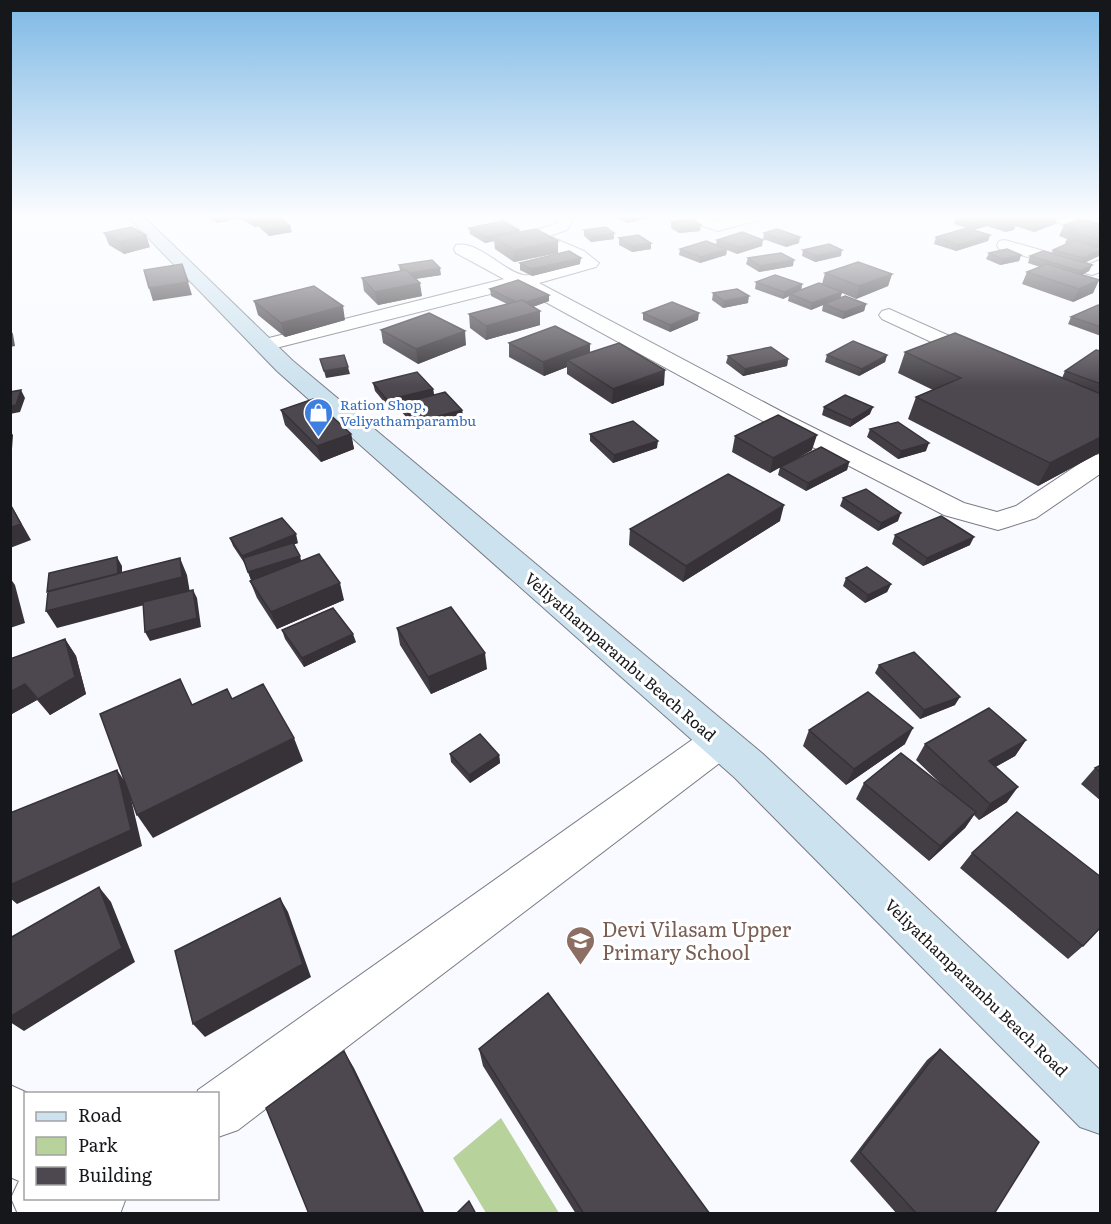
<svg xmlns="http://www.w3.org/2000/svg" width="1111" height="1224" font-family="Literata,serif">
<rect width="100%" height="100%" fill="#f9faff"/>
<path fill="#b7d29b" d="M501,1118L559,1213H486L453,1158Z"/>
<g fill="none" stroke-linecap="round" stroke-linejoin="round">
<defs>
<path id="street" d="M565,215L573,220L567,230L549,236L584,251L599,263L596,267L539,283L788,415L964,503L997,512L1016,506L1091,456L1100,454V474L1036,518L1008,527L998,530L944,515L770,425L518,287L264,351L257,349L253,345L257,341L504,279L456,253L454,249L456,245C478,240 503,271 523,275C539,277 562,266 577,261L544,247L529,235L531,232L555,224L560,217Z
M675,215H700L718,221L741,215H768L766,218L718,231L677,218Z
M1040,215H1065L1100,225V235L1042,218Z
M1005,240L1090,264L1100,260V272L1092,275L999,249L997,245L999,241Z
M889,309L954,338L966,349L987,357L990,362L987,367L979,369L950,359L940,346L882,319L879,315L882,311Z
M720,725L734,730L739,741L734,752L238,1130L218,1137V1094H197L198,1090L706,730Z
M10,1085L30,1094H26V1198H126L120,1214H18L11,1198L19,1181L10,1177Z"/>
<path id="secondary" d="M126,215H142L293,361L763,754L1100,1070V1134L1080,1127L735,778L277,371Z"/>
</defs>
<use href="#street" stroke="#7a7c85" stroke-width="2"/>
<use href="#secondary" stroke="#7a7c85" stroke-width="2"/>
<use href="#street" fill="#fff" fill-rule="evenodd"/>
<use href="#secondary" fill="#cce2ee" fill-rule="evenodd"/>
</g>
<path fill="#423e44" d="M204,215H280V218L292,232L269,236L258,226L255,227L241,219V218L217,223Z
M609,215H660L628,223Z
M993,215H1058L1055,224L1034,232L1015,226L1014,230L1005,232L987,226L973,230L990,235L988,241L956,251L934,244L936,237L967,228L954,224L956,218L993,216Z
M671,222L700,231L679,233L671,228Z
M1101,224V255L1084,263L1092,265L1089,271L1082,275L1099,280L1093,293L1073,302L1022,284L1027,272L1040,267L1028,263L1030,256L1052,253L1053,250L1067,244L1065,243L1067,239L1059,236L1064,225Z
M469,228L519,232L558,241V253L514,262L495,249L494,241L485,243L470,234Z
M584,230L614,233V239L591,242L584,236Z
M104,233L150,247L124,254L109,245Z
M764,233L799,243L786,247L763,239Z
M619,238L651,243V249L632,252L619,245Z
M717,240L762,246L737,254L727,250L726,255L700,263L679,255L680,249L716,244Z
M803,250L841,256L815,262L802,256Z
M989,253L1021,255L1019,261L1000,265L986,259Z
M748,258L793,266L759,272L746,264Z
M520,263L580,264L532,276L520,270Z
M399,265L441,275L416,279L422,296L378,305L364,291L362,278L400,271Z
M825,273L892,274L888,286L856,299L842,293L840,298L866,304L864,311L843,319L822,311L823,305L811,310L788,301L789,296L783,299L755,289L756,282L802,284L801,290L822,284Z
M490,289L549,301L533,307L540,311V325L486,340L470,328L469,314L507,304L491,296Z
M713,293L748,303L723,308L712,300Z
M254,301L345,320L285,337L258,315Z
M1101,306V336L1068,324L1071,317Z
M643,313L698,320L670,332L643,320Z
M381,330L466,345L418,364L383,343Z
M509,343L590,344V352L664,385L612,404L567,374V367L544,376L509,357Z
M1101,351V452L1038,486L908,419L916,397L933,390L898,373L905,352L1062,378L1065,371Z
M827,355H887L885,362L859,376L825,362Z
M728,356L788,359L787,366L743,376L726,363Z
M373,383L433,389L434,395L462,410L463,417L417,430L401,411L400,405L389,408L375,391Z
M824,407L870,414L850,427L822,415Z
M281,410L351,434L354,449L321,462L285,425Z
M870,429L926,451L898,459L867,437Z
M590,434L657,448L613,463L590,441Z
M735,436L812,450L785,465L849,462L847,470L806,491L778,475L780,467L770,473L732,452Z
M843,498L898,521L878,531L840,506Z
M780,521L683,582L629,545L630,529Z
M895,535L970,545L923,566L892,544Z
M230,538L298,543L294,544L301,561L344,600L277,629L257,598L250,581L261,577L251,580L245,564L233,546Z
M846,578L891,584L887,592L865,603L843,586Z
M397,628L487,669L431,694L400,645Z
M282,630L356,642L304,667L285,639Z
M65,639L76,656L86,694L50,715L37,700L10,715V659Z
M879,665L955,705L920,719L875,673Z
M809,730L905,744L846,785L803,746Z
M1026,740L1015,756L995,767L1007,802L979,820L974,815L965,828L929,861L856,799L864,783L944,787L916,760L925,744Z
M450,754L499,755L500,763L470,783L451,762Z
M1101,765V801L1081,784L1095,768Z
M972,853L1083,946L1068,959L960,868Z
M479,1049L710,1214H576L483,1066Z
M940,1049L994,1214H897L850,1161L927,1060Z"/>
<path fill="#363237" d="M225,215H240L241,218L217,223L216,218Z
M277,215H280L281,221L257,222L258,226L255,227L254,221Z
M473,215H488L473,218Z
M629,215H660L628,223Z
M1051,215H1058L1055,224L1034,232L1038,220Z
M989,220L987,226L972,230L974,224Z
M1016,224L1014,230L1005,232L1007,226Z
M701,225L700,231L679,233L680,227Z
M290,226L292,232L269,236L267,230Z
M519,230V236L494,237V241L485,243V237Z
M614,233V239L591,242L592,236Z
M146,235L150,247L124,254L119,242Z
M990,235L988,241L956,251L959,245Z
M800,237L799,243L786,247L787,241Z
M1101,239V249L1093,252L1099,240Z
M763,240L762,246L737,254L738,247Z
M558,241V253L514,262V250Z
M651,243V249L632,252V246Z
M727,249L726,255L700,263L701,257Z
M842,250L841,256L815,262L816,256Z
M1101,250V255L1080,265L1083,258Z
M1021,255L1019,261L1000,265L1003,259Z
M581,258L580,264L532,276L531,269Z
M794,260L793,266L759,272L760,266Z
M1092,265L1089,271L1077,277L1080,271Z
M440,268L441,275L407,280L406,274Z
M892,274L888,286L856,299L859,286Z
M1099,280L1093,293L1073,302L1079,289Z
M188,282L192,295L153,301L149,288Z
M420,283L422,296L378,305L375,292Z
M802,284L801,291L790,294L789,296L783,299L784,292Z
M842,292L840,299L824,304L823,305L811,310L812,303Z
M549,295V301L521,311V304Z
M749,296L748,303L723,308L724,301Z
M866,304L864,311L843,319L844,312Z
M343,306L345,320L285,337L281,323Z
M540,311V325L486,340V326Z
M699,313L698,320L670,332V325Z
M10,328L13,334L15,346L10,347Z
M465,331L466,345L418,364L416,349Z
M590,344V358L567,360V367L544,376L543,362Z
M887,355L885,362L859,376L862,369Z
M788,359L787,366L743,376L745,369Z
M348,367L350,374L326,378L324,371Z
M665,370L664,385L612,404L613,389Z
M433,389L434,396L389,408L387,400Z
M21,390L25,398L20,412L10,414V406Z
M873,407L870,414L850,427L852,420Z
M462,410L463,417L417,430L416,422Z
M10,431L13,435L12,449L10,450Z
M351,434L354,449L321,462L317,446Z
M817,435L812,450L770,473L773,458Z
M1101,437V452L1038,486L1050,463Z
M658,441L657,448L613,463L614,455Z
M929,443L926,451L898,459L901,451Z
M849,462L847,470L806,491L808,483Z
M10,503L31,540L10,548Z
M784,505L780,521L683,582L686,566Z
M901,513L898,521L878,531L881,523Z
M296,534L298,543L245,564L242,556Z
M974,537L970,545L923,566L927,558Z
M300,556L302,564L251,580L248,572Z
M117,557L122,566V583L53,600Z
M180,558L187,575L190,593L57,628L46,611Z
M10,578L15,585L25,623L10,628Z
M340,583L344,600L277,629L271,612Z
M891,584L887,592L865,603L868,595Z
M193,590L197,598L201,627L150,641L145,632Z
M353,634L356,642L304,667L302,658Z
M65,639L76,656L86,694L50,715L38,699Z
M485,653L487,669L431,694L428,677Z
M25,684L37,700L10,715V692Z
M960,697L955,705L920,719L924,710Z
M913,728L905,744L846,785L854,769Z
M294,738L303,761L153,838L137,815Z
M1026,740L1015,756L978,777L989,761Z
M499,755L500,763L470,783L469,775Z
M117,770L128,786L142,846L17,904L10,898V885Z
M1018,787L1007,802L979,820L990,804Z
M976,812L965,828L929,861L940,846Z
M99,887L111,902L135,962L24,1031L10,1022V1017Z
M280,898L288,912L311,977L205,1037L193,1024Z
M344,1051L354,1068L425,1214H423Z"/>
<path fill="#4d484f" stroke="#363237" stroke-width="1.5" d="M212,215H225L216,218Z
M243,215H277L254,221Z
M966,215H990L1016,224L1007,226L989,220L974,224L956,218Z
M1022,215H1051L1038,220Z
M280,217L290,226L267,230L257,222Z
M692,219L701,225L680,227L671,222Z
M1080,219L1101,224V239L1099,240L1070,232L1078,229L1064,225Z
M503,221L519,230L485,237L469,228Z
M131,227L146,235L119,242L104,233Z
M606,227L614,233L592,236L584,230Z
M967,228L990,235L959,245L936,237Z
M536,229L558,241L514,250L494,237Z
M777,229L800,237L787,241L764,233Z
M742,232L763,240L738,247L717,240Z
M638,235L651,243L632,246L619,238Z
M1075,240L1101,248V250L1083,258L1053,250Z
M706,241L727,249L701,257L680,249Z
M829,244L842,250L816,256L803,250Z
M1007,249L1021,255L1003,259L989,253Z
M569,251L581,258L531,269L520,263Z
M1043,251L1092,265L1080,271L1030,256Z
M781,253L794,260L760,266L748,258Z
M432,260L440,268L410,273L406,270H404L399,265Z
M858,262L892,274L859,286L825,273Z
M182,264L188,282L149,288L144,270Z
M1047,264L1099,280L1079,289L1027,272Z
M406,270L420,283L375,292L362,278Z
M775,275L802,284L784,292L756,282Z
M518,280L549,295L526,302L522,300L516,302L490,289Z
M819,283L842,292L812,303L790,294Z
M314,286L343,306L281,323L254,301Z
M737,289L749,296L724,301L713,293Z
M845,296L866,304L844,312L824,304Z
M522,300L540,311L486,326L469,314Z
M672,302L699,313L670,325L643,313Z
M1098,305L1101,306V327L1071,317Z
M429,313L465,331L416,349L381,330Z
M555,326L590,344L543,362L509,343Z
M955,333L1101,394V437L1050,463L916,397L961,378L905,352Z
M853,341L887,355L862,369L827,355Z
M619,343L665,370L613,389L567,360Z
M771,347L788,359L745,369L728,356Z
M1096,350L1101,351V384L1065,371Z
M344,355L348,367L324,371L320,359Z
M417,372L433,389L387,400L373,383Z
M21,390L16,405L10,406V392Z
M445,392L462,410L416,422L400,404Z
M845,395L873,407L852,420L824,407Z
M313,399L351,434L317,446L281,410Z
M778,415L817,435L773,458L735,436Z
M633,421L658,441L614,455L590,434Z
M898,422L929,443L901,451L870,429Z
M821,447L849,462L808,483L780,467Z
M728,474L784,505L686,566L630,529Z
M866,489L901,513L881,523L843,498Z
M10,504L21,524L10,528Z
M941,516L974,537L927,558L895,535Z
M282,518L296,534L242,556L230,538Z
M293,543L300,556L248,572L243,558Z
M319,554L340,583L271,612L250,581Z
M117,557L118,574L47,592L49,573Z
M180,558L182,577L46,611L48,591Z
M867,567L891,584L868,595L846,578Z
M193,590L197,618L145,632L143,602Z
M10,595L13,606L10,607Z
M451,607L485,653L428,677L397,628Z
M333,608L353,634L302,658L282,630Z
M65,639L75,677L38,699L25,684L10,692V659Z
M914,652L960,697L924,710L879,665Z
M180,679L192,705L227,689L232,699L263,684L294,738L137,815L100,714Z
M868,692L913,728L854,769L809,730Z
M989,708L1026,740L989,761L1018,787L990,804L925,744Z
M480,734L499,755L469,775L450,754Z
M901,753L976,812L940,846L864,783Z
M1101,765V773L1095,768Z
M117,770L131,830L10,885V813Z
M1017,812L1101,877V927L1083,946L972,853Z
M99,887L122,948L10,1017V938Z
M280,898L303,964L193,1024L175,951Z
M548,993L710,1214H584L479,1049Z
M940,1049L1039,1142L994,1214H917L860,1152Z
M344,1051L423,1214H309L266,1108Z
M469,1201L476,1214H456Z"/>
<linearGradient id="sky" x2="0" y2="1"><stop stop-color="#7db8e5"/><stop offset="0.56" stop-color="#fcfdff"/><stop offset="1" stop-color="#fcfdff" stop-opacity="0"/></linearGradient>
<rect width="1111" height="387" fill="url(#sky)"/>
<defs>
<symbol id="shop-pin" viewBox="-11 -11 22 30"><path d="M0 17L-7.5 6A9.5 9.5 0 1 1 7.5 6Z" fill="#3f7fe0" stroke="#fff"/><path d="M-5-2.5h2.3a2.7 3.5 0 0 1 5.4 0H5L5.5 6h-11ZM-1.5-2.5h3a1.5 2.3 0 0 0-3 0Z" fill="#fff"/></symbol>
<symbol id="school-pin" viewBox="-11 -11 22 30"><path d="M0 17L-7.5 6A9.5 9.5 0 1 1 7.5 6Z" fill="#8d6e63" stroke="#fff"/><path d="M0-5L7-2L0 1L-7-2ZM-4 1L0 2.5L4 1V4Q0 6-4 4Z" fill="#fff"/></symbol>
</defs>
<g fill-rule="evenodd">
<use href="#shop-pin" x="302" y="396" width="33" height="45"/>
<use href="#school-pin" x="564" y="924" width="33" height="45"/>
</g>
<g text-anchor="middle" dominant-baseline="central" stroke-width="6" stroke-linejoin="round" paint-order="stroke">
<g font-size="14" fill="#366cbe" stroke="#fff" text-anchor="start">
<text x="340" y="404">Ration Shop,<tspan x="340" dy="16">Veliyathamparambu</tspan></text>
</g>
<g font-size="16" fill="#16171b" stroke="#fff">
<text transform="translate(621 656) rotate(41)">Veliyathamparambu Beach Road</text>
<text transform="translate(977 987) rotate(44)">Veliyathamparambu Beach Road</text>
</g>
<g font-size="20" fill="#785e54" stroke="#fff" text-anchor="start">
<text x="602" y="928">Devi Vilasam Upper<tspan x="602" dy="23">Primary School</tspan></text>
</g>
</g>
<rect width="1111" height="1224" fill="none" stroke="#16171b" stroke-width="24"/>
<rect x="24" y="1092" width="195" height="108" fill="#ffffff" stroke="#a2a2a4" stroke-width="1.5"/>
<rect x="36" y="1112" width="30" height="9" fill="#cce2ee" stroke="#a2a2a4" stroke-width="1.5"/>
<text x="78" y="1122" font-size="18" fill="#16171b">Road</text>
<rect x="36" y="1137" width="30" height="18" fill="#b7d29b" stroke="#a2a2a4" stroke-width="1.5"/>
<text x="78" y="1152" font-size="18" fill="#16171b">Park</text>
<rect x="36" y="1167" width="30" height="18" fill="#4d484f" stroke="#a2a2a4" stroke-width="1.5"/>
<text x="78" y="1182" font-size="18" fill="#16171b">Building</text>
</svg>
